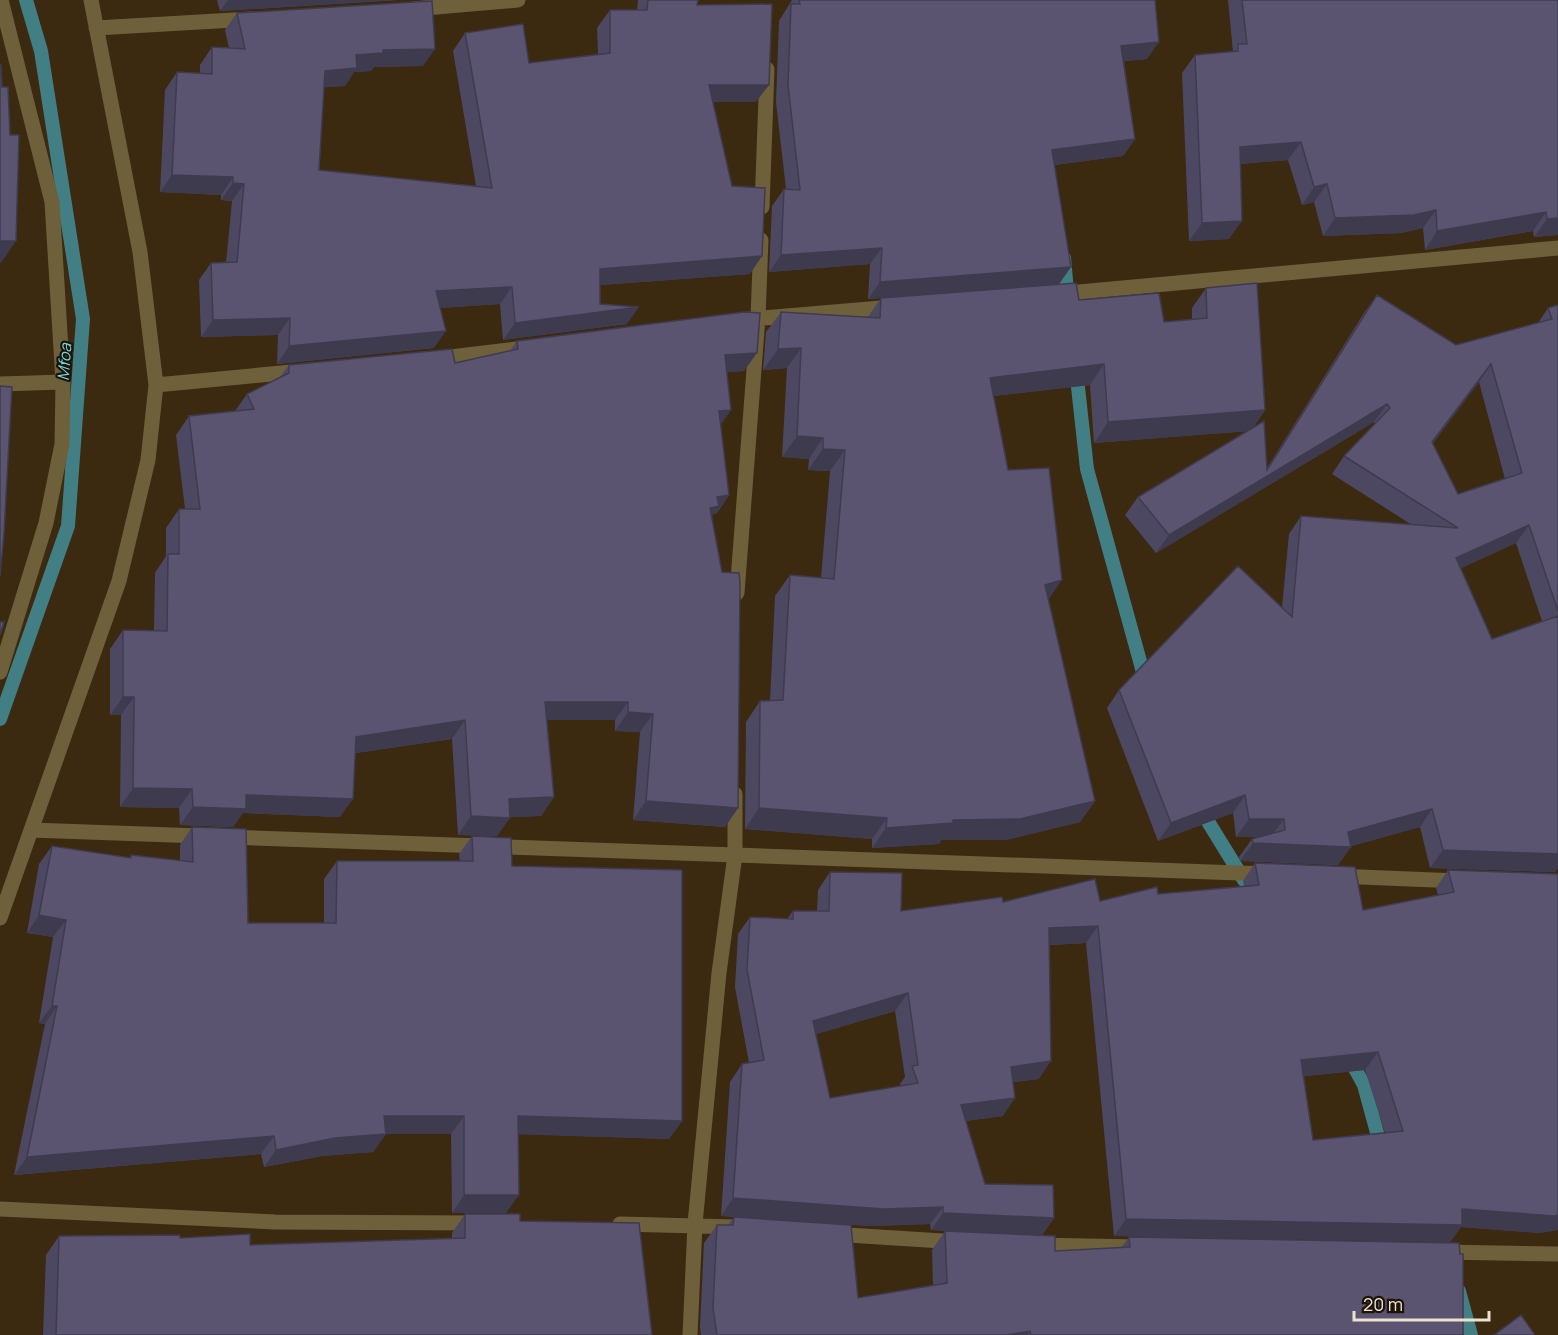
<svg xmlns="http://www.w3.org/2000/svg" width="1558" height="1335" font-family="Manrope,sans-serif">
<rect width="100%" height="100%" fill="#3b2910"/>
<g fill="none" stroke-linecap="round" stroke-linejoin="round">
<path stroke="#417f85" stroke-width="14" d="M1064,258L1068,302
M1076,369L1087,469L1146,683
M0,719L68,526L83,319L41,51L26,0
M1199,807L1244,880
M1347,1054L1364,1085L1382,1151
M1459,1291L1471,1335"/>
<path stroke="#6e603b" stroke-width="15" d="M413,9L518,0
M96,28L251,19
M762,207L767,69
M1057,294L1558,248
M740,320L893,307
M434,359L532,347
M0,384L63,382
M156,385L302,371
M737,593L758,317L761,240
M0,672L46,523L62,444L63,382L52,202L1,0
M31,830L1267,874
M1336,876L1459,881
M0,918L119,581L148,460L156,385L140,252L91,0
M0,1209L275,1222L479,1223
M620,1224L737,1227
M832,1234L958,1242
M1036,1245L1141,1247
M1441,1252L1558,1254
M690,1335L695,1224L719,973L735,855V794"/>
</g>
<path fill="#4d4861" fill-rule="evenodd" d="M217,0H398L220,11Z
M638,0H698L697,5L756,102H713L750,274L600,285V304L627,324L503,340L500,304L440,308L434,348L277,364L278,335L201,337L199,280L211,263H226L232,201L221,200V195L160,192L165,90L177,72L200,73V65L212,47L229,48L225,30L237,13L423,66L374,67L371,71L354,72L345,86L324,87L319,170L476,186L453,51L465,33L529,63L598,55L597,28L610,10H637Z
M792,0H1155L1147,59L1124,61L1135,139L1123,156L1054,165L1071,267L1059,284L868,299L870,264L769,272L772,206L784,189H786L776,102L779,21Z
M1228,0H1558V235L1534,237L1533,231L1425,250L1423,228L1401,233L1323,236L1314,202L1302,205L1288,160L1240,164L1229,239L1189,241L1182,73L1195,55L1233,52Z
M1206,288L1265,410L1253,428L1267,468L1364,313L1377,295L1456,345L1538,323L1548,308L1558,305V868L1555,872L1430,868L1420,827L1351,846L1338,865L1240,861L1239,857L1252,839L1259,837H1236L1233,813L1158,841L1107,708L1119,690L1282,607L1289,534L1301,516L1412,525L1332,474L1344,456L1375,423L1374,422L1156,553L1125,515L1138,497L1247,431L1094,443L1090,385L993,396L1008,470L1048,600L1095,801L1080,822L1006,840H941L939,844L872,848V839L745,829L746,722L760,701H770L775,596L790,575L821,578L830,471L808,470L809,459L782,457L787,368L763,370L766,332L781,312L868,317L881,298L1079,300L1164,322L1192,320V308ZM1479,382L1505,479L1458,494L1433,443ZM1516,543L1542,621L1492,639L1461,568Z
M517,341L744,371L727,372L731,410L721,424L729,495L717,513L713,514L712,516L738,808L725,827L633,820L640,732L615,731V720H547L554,797L541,816L510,817L497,836L458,835L452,739L355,753L340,817L243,813L233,827L180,825L179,808L120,807L121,715H110V649L123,630L154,631L155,573L166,556V528L179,509H185L176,435L189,416L235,411L247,394L280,377L289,365L455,363L510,351Z
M192,827L248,923H324V879L337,861H460L459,854L472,836L512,866L682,1121L669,1139L519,1134L452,1213L451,1134H386L373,1152L322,1156L264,1167L261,1154L14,1175L45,1024L39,1023L53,937L27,933L39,864L52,846L129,858L131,855L180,861V845Z
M1255,863L1363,910L1438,895L1436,888L1448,870L1541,1233L1461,1227L1450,1242L1114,1236L1086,943L1049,945L1039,1079L1013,1082L1003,1116L966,1121L985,1184L1054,1218L1042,1235L931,1230L930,1224L871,1226L721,1216L730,1082L742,1064L749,1063L735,987L738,934L750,917L787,919L793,911H817L818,890L830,872L901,911L1003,902L1100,901L1158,894L1244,886L1243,881ZM895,1011L905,1077L900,1084L901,1086L830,1098L816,1034ZM1365,1070L1385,1133L1313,1140L1304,1076Z
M465,1214L520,1221L652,1335H43L46,1255L59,1236L180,1238L250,1245L452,1239V1233Z
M734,1217L858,1298L933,1285L932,1250L945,1231L1055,1251L1121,1248L1129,1237L1463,1335H701L700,1327L704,1243L717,1225H728Z"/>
<path fill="#3f3b4f" d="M228,0H398L220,11Z
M1159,42L1147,59L1109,63L1121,46Z
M435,49L423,66L374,67L371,71L354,72L345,86L313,88L325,71L356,55L383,50Z
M709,85H769L756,102H697Z
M1135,139L1123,156L1040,167L1052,150Z
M1301,142L1288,160L1227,165L1240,147Z
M172,175L233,177L221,195L160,192Z
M233,183L244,184L232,201L221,200Z
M1327,184L1314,202L1302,205L1314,187Z
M1436,210L1423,228L1401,233L1323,236L1335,218Z
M1546,212L1533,231L1425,250L1437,231Z
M1558,218V235L1534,237L1547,219Z
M1242,221L1229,239L1189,241L1202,223Z
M0,241H16L1,263H0Z
M882,248L870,264L769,272L781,255Z
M762,256L750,274L588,286L600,269Z
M1071,267L1059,284L868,299L880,282Z
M512,287L500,304L424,309L436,291Z
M639,307L627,324L503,340L515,323Z
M290,318L278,335L201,337L213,320Z
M446,331L434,348L277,364L289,346Z
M801,348L787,368L763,370L778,349Z
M757,353L744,371L712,373L725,355Z
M1104,364L1090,385L975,398L990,378Z
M1491,364L1479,382L1420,460L1432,442Z
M1387,404L1374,422L1156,553L1169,535Z
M731,410L718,428L719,411Z
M1265,410L1251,431L1094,443L1108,422Z
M797,436L823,438L809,459L782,457Z
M823,449L845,450L830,471L808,470Z
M729,495L717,513L713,514L706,525L697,526L717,497Z
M1529,525L1516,543L1444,576L1456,558Z
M1062,580L1048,600L1045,585Z
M123,697H134L121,715H110Z
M545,702H628L615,720H532Z
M628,712L653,714L640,732L615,731Z
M465,720L452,739L343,755L356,737Z
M133,788L192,789L179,808L120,807Z
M246,795L353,799L340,817L243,813L233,827L180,825L193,807Z
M1245,795L1233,813L1158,841L1171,823Z
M554,797L541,816L506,817L510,818L497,836L458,835L471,816L509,799Z
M646,801L738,808L725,827L633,820Z
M1095,801L1080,822L1006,840H941L939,844L872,848L886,828Z
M759,808L887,818L872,839L745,829Z
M1432,809L1420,827L1349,847H1351L1338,865L1240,861L1253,843L1348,832Z
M1249,819H1284L1271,837H1236Z
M1443,850L1558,854V868L1555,872L1430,868Z
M39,915L66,920L53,937L27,933Z
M1098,926L1086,943L1037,946L1049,928Z
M908,993L895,1011L800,1039L813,1021Z
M52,1006H57L45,1024L39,1023Z
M1378,1052L1365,1070L1289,1078L1301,1060Z
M1051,1061L1039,1079L998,1084L1011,1067Z
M1015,1098L1003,1116L949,1123L961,1105Z
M384,1116H464L451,1134H386L373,1152L322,1156L264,1167L276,1150Z
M518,1116L682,1121L669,1139L506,1134Z
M274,1136L261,1154L14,1175L27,1157Z
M464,1195H519L506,1213H452Z
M733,1198L943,1207L930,1224L871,1226L721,1216Z
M1462,1209L1558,1215V1230L1541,1233L1461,1227L1450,1242L1114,1236L1126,1219Z
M943,1213L1054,1218L1042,1235L931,1230Z
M1030,1331L1028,1335H1007Z"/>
<path fill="#5a5471" stroke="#3f3b4f" stroke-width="1.5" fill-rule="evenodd" d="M648,0H698L697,5L772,4L769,85H709L732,186L765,188L762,256L600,269V304L639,307L515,323L512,287L436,291L446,331L289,346L290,318L213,320L211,263L237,262L244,184L233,183V177L172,175L177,72L212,74V47L245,49L237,13L432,1L435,49L383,50V53L356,55L357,68L325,71L319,170L492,188L465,33L523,24L529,63L610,53V10H647Z
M799,0H1155L1159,42L1121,46L1135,139L1052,150L1071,267L880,282L882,248L781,255L784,189L800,190L788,85L791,4H800Z
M1242,0H1558V218L1547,219L1546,212L1437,231L1436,210L1414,215L1335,218L1327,184L1314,187L1301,142L1240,147L1242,221L1202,223L1195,55L1238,51V44H1247Z
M0,65H1L2,87H8L10,135H19L16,241H0Z
M1076,283L1079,300L1159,293L1164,322L1207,318L1206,288L1257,283L1265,410L1108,422L1104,364L990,378L1008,470L1049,468L1062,580L1045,585L1095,801L1020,819L953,820V823L886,828L887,818L759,808L760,701L783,700L790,575L834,579L845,450L823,449V438L797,436L801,348L778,349L781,312L880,318L881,298Z
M1377,295L1456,345L1552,319L1548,308L1558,305V611L1529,525L1456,558L1492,639L1558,616V854L1443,850L1432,809L1348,832L1351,847L1253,843L1252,839L1285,830L1284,819H1249L1245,795L1171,823L1119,690L1238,566L1292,617L1301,516L1458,528L1344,456L1390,408L1387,404L1169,535L1138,497L1264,421L1267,470ZM1491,364L1522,473L1458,494L1432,442Z
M744,312L760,313L757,353L725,355L731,410L719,411L729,495L717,497L719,506L710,508L722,572L739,573L740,582L738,808L646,801L653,714L628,712V702H545L554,797L509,799L510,818L471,816L465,720L356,737L353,799L246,795V809L193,807L192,789L133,788L134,697H123V630L167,631L168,554H179V509H200L189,416L254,409L247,394L289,373V365L452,349L455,363L518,349L517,341Z
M0,386L12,387L4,533L0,576Z
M0,622H4L0,635Z
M192,827L246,829L248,923H336L337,861H473L472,836L511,838L512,866L682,870V1121L518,1116L519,1195H464V1116H384L386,1134L335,1138L276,1150L274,1136L27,1157L57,1006H52L66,920L39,915L52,846L131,858V855L193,862Z
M1255,863L1355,867L1363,910L1454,892L1448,870L1558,874V1215L1554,1216L1462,1209V1225L1126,1219L1098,926L1049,928L1051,1061L1011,1067L1015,1098L961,1105L985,1184L1053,1185L1054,1218L943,1213V1207L883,1209L733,1198L742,1064L764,1060L747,970L750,917L793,919V911H829L830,872L902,873L901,911L1002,897L1003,902L1095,879L1100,901L1157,887L1158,894L1259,885ZM908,993L918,1065L912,1066L918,1083L830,1098L813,1021ZM1378,1052L1403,1131L1313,1140L1301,1060Z
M465,1214H520V1221L639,1223L652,1335H56L59,1236L180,1235V1238L250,1234V1245L465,1238Z
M734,1217L851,1225L858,1298L947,1283L945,1231L1055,1236V1251L1130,1247L1129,1237L1459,1243L1460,1254H1463V1335H1031L1030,1331L1007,1335H717L713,1308L717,1225H733Z
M1521,1315L1535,1335H1494Z"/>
<g text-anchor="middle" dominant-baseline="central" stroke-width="4.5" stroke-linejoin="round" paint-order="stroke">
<g font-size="16" font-style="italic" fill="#74d8e1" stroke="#1c1409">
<text transform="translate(64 362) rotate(-86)">Mfoa</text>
</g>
</g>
<path d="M1354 1311v9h135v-9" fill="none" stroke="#ede1d2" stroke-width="3"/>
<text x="1363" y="1311" font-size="18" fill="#ede1d2" stroke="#1c1409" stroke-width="4.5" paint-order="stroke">20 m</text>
</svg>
